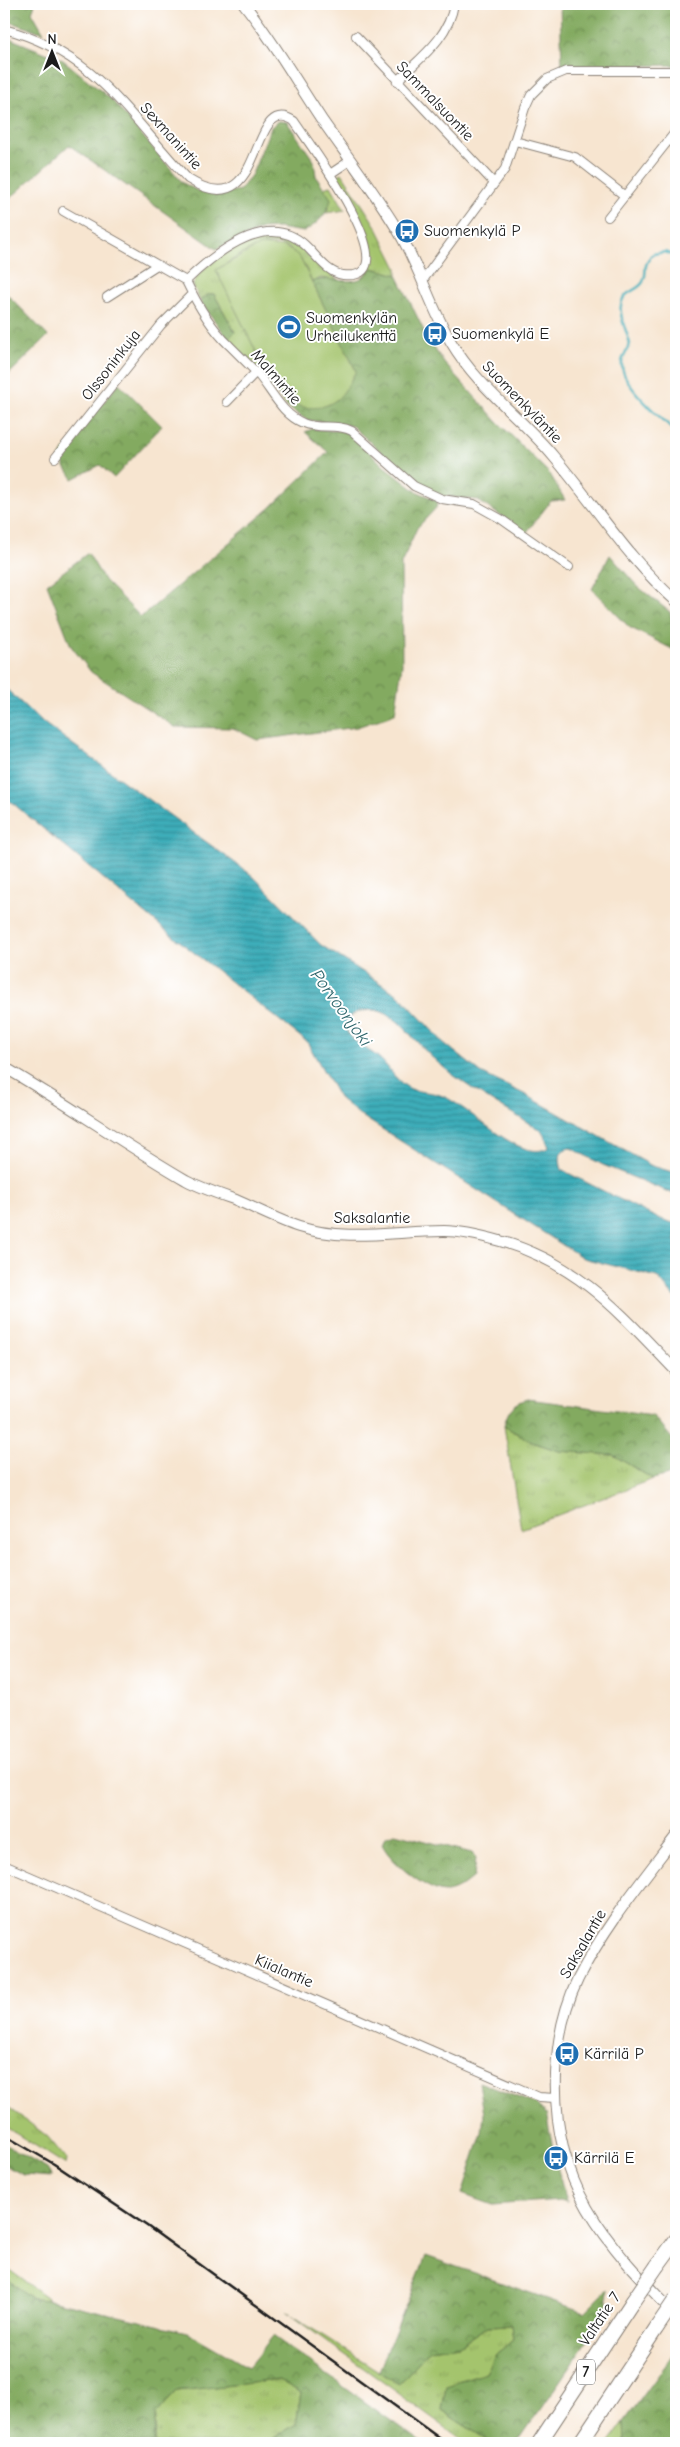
<svg xmlns="http://www.w3.org/2000/svg" width="680" height="2447" font-family="'Comic Neue',sans-serif">
<defs>
<pattern id="grass-tufts" width="24" height="20" patternUnits="userSpaceOnUse" patternTransform="scale(1.25)"><rect width="24" height="20" fill="#a4c46d"/><path d="M3 7l-1-3M5 7V3M7 7l1-3M15 17l-1-3M17 17v-4M19 17l1-3" fill="none" stroke="#8da85e"/></pattern>
<pattern id="forest-crowns" width="20" height="18" patternUnits="userSpaceOnUse" patternTransform="scale(1.25)"><rect width="20" height="18" fill="#83aa60"/><path d="M2 6a3 3 0 1 1 6 0M12 15a3 3 0 1 1 6 0" fill="none" stroke="#6a8a4e"/></pattern>
<pattern id="water-rules" width="6" height="5" patternUnits="userSpaceOnUse" patternTransform="scale(1.25)"><rect width="6" height="5" fill="#3dadb9"/><path d="M0 2.5h6" fill="none" stroke="#328c96"/></pattern>
</defs>
<rect width="100%" height="100%" fill="#fff"/>
<filter id="ink" filterUnits="userSpaceOnUse"><feTurbulence type="fractalNoise" baseFrequency=".02" numOctaves="2"/><feDisplacementMap in="SourceGraphic" scale="10" xChannelSelector="R" yChannelSelector="G"/><feConvolveMatrix kernelMatrix="1 2 1 2 8 2 1 2 1" color-interpolation-filters="sRGB"/></filter>
<filter id="wash" filterUnits="userSpaceOnUse"><feTurbulence type="fractalNoise" baseFrequency=".0096" numOctaves="4" result="noise"/><feDisplacementMap in="SourceGraphic" scale="20" xChannelSelector="R" yChannelSelector="G"/><feGaussianBlur stdDeviation="1.12" result="paint"/><feColorMatrix in="noise" values="0 0 0 0 0 0 0 0 0 0 0 0 0 0 0 0 0 1.4 0 .05"/><feComposite in="paint" operator="in"/></filter>
<g filter="url(#wash)">
<rect width="100%" height="100%" fill="#f7e5d0"/>
<path fill="url(#grass-tufts)" stroke="#607044" d="M342,173L377,228L397,268V275L372,268L359,280C391,254 353,206 338,179L337,176Z
M331,186L345,210L326,213L329,207L323,188Z
M273,237C302,241 316,267 341,281L321,278L312,282C308,273 304,262 297,255C273,228 238,257 216,270L276,392L288,402L287,407L255,366L228,339L235,332L214,294H209L200,301L193,285C199,262 250,238 273,237Z
M504,1426L532,1442L559,1451L613,1455L653,1479L521,1529Z
M4,2104L47,2136L67,2160L66,2165L4,2126Z
M4,2266L50,2300L32,2299L4,2276Z
M286,2312L399,2384L430,2349L459,2345L488,2326L511,2325L513,2340L496,2354L486,2373L446,2386L442,2411L492,2443H467Z
M279,2380L301,2393L296,2424L266,2443H155V2415L177,2391Z
M624,2422L625,2443H609Z"/>
<path fill="url(#forest-crowns)" stroke="#50633e" d="M4,4H35L32,12L44,33L4,20Z
M560,4H676V65L562,67Z
M4,36L63,60L111,99L183,183L200,192L220,194L240,190L252,174L271,127L279,121L287,122L314,161L316,176L331,199C328,214 317,224 304,232L278,228L262,229L216,249L69,145L4,204Z
M372,268L397,275L427,337L444,363L496,420L550,474L565,500L551,501L526,533L477,500L444,496L418,485L352,426L307,420L287,407L288,402L292,404L327,405C342,397 348,385 356,371L312,282C333,273 357,292 372,268Z
M4,291L48,336L4,379Z
M209,294H214L235,332L228,339L200,301Z
M119,383L162,426L114,478L100,465L73,479L59,457Z
M312,429L344,431L357,440L385,467L416,491L438,501L436,508L417,528L401,564L402,665L395,714L357,727L257,740L233,728L175,727L91,672L71,646L47,584L88,553L104,580L141,617L269,509L328,452L305,432Z
M610,555L637,586L670,612L676,635V651L629,627L592,589Z
M528,1399L653,1416L676,1443V1473L653,1479L613,1455L559,1451L532,1442L504,1426C508,1410 512,1404 528,1399Z
M395,1833L472,1853L476,1858L474,1877C467,1883 456,1891 447,1892C428,1893 389,1861 382,1844L385,1837Z
M479,2082L535,2104L546,2113L555,2159L567,2202L560,2200L492,2205L462,2194L482,2133L484,2114Z
M4,2144L47,2169L52,2177L24,2175L4,2165Z
M426,2256L584,2312L607,2289L609,2310L517,2443H492L442,2411L446,2386L486,2373L496,2354L513,2340L511,2325L488,2326L459,2345L430,2349L399,2384L379,2371Z
M4,2276L32,2299L50,2300L187,2332L248,2367L273,2336L422,2443H266L296,2424L301,2393L279,2380L177,2391L155,2415V2443H4Z
M676,2351V2443H625L624,2422Z"/>
<path fill="#a4c46d" stroke="#607044" d="M260,245L285,247L299,256L356,371C351,379 347,388 342,394C325,415 293,410 276,392L216,270Z"/>
<path fill="url(#water-rules)" stroke="#2c646a" fill-rule="evenodd" d="M4,687L41,721L253,876L321,945L400,996L444,1043L481,1073L526,1095L652,1166L676,1173V1195L603,1165L571,1148C558,1149 559,1159 562,1170L655,1217L676,1224V1299L657,1277L583,1258L360,1115L339,1098L307,1042L164,929L4,796ZM374,1010C394,1013 406,1030 418,1043C452,1081 499,1105 542,1131L549,1147C521,1166 468,1104 440,1095C429,1091 417,1093 407,1087C395,1080 388,1065 378,1057C367,1048 353,1043 346,1030L348,1017L360,1011Z"/>
<g fill="none" stroke-linecap="round" stroke-linejoin="round">
<path stroke="#3dadb9" stroke-width="2.5" d="M676,256L665,252L653,254C640,269 649,271 643,282C638,290 630,290 625,296C614,309 627,330 630,344C627,350 623,356 622,362C619,384 662,418 676,432"/>
</g>
</g>
<g filter="url(#ink)">
<g fill="none" stroke-linecap="round" stroke-linejoin="round">
<defs>
<path id="minor" d="M4,29C96,53 128,115 188,179C268,229 247,90 294,121C305,138 415,283 343,275C327,273 316,255 305,245C267,210 214,254 186,281
M356,36L494,183
M397,81C420,58 449,38 454,4
M515,141L575,157L625,196
M330,174L351,160
M63,211L186,281C197,304 210,327 229,345C238,354 247,363 256,372C271,389 281,414 303,423C318,430 336,423 352,431L414,486L442,499L474,504L501,519L569,567
M608,217L676,131
M423,280L505,169L525,108L531,95L547,79L566,71H676
M107,297L157,265
M227,402L256,372
M55,458L161,325L192,294
M4,1865L539,2097L555,2098"/>
<path id="tertiary" d="M244,4C273,40 296,81 322,120C347,156 374,191 397,229C419,265 430,306 451,342C478,388 521,417 554,457C595,505 628,559 676,601
M4,1067C66,1103 124,1144 186,1180C201,1188 219,1194 236,1200C257,1209 278,1220 299,1227C347,1242 395,1231 444,1231C462,1231 482,1236 500,1241C580,1264 621,1314 676,1371
M676,1836C641,1882 604,1927 578,1979C564,2008 557,2043 556,2074C552,2184 604,2242 676,2315"/>
<path id="motorway" d="M657,2266L676,2240
M539,2443L633,2301
M580,2443L657,2327"/>
</defs>
<use href="#minor" stroke="#8a8076" stroke-width="10"/>
<use href="#tertiary" stroke="#8a8076" stroke-width="12"/>
<use href="#motorway" stroke="#8a8076" stroke-width="16"/>
<use href="#minor" stroke="#fff" stroke-width="8"/>
<use href="#tertiary" stroke="#fff" stroke-width="10"/>
<use href="#motorway" stroke="#fff" stroke-width="14"/>
<path stroke="#1c1c1c" stroke-width="2.5" d="M4,2135L54,2164L147,2226L446,2443"/>
<defs>
<path id="motorway-bridge" d="M633,2301L657,2266
M657,2327L676,2299"/>
</defs>
<use href="#motorway-bridge" stroke="#8a8076" stroke-width="16" stroke-linecap="butt"/>
<use href="#motorway-bridge" stroke="#fff" stroke-width="14"/>
</g>
</g>
<defs>
<symbol id="bus-disc" viewBox="-11 -11 22 22"><circle r="9.5" fill="#1f6fb2" stroke="#fff"/><path d="M-5-6H5V4H4V6H2V4H-2V6H-4V4H-5ZM-3.5-4V0h7V-4ZM-3.5 1.2v1.5H-2V1.2ZM2 1.2v1.5H3.5V1.2Z" fill="#fff"/></symbol>
<symbol id="stadium-disc" viewBox="-11 -11 22 22"><circle r="9.5" fill="#1f6fb2" stroke="#fff"/><path d="M0-5a6.5 5 0 1 0 0 10a6.5 5 0 1 0 0-10ZM-3.5-1.8h7v3.6h-7Z" fill="#fff"/></symbol>
</defs>
<g fill-rule="evenodd">
<use href="#bus-disc" x="393" y="217" width="28" height="28"/>
<use href="#stadium-disc" x="275" y="313" width="28" height="28"/>
<use href="#bus-disc" x="421" y="320" width="28" height="28"/>
<use href="#bus-disc" x="553" y="2040" width="28" height="28"/>
<use href="#bus-disc" x="542" y="2144" width="28" height="28"/>
</g>
<g text-anchor="middle" dominant-baseline="central" stroke-width="4" stroke-linejoin="round" paint-order="stroke">
<rect fill="#fff" stroke="#606060" stroke-width="1" x="577" y="2359.5" width="18" height="25" rx="4"/>
<g font-size="15" font-weight="bold" fill="#1c1c1c">
<text x="586" y="2372">7</text>
</g>
<g font-size="16" fill="#1c1c1c" stroke="#fff">
<text transform="translate(435 101) rotate(46)">Sammalsuontie</text>
<text transform="translate(171 136) rotate(48)">Sexmanintie</text>
<text transform="translate(111 365) rotate(-52)">Olssoninkuja</text>
<text transform="translate(276 377) rotate(49)">Malmintie</text>
<text transform="translate(522 402) rotate(46)">Suomenkyläntie</text>
<text x="372" y="1218">Saksalantie</text>
<text transform="translate(583 1944) rotate(-60)">Saksalantie</text>
<text transform="translate(284 1971) rotate(23)">Kiialantie</text>
<text transform="translate(600 2319) rotate(-56)">Valtatie 7</text>
</g>
<g font-size="16" fill="#1c1c1c" stroke="#fff" text-anchor="start">
<text x="424" y="231">Suomenkylä P</text>
<text x="306" y="318">Suomenkylän<tspan x="306" dy="18">Urheilukenttä</tspan></text>
<text x="452" y="334">Suomenkylä E</text>
<text x="584" y="2054">Kärrilä P</text>
<text x="574" y="2158">Kärrilä E</text>
</g>
<g font-size="18" font-style="italic" fill="#2c646a" stroke="#fff">
<text transform="translate(341 1008) rotate(54)">Porvoonjoki</text>
</g>
</g>
<rect width="680" height="2447" fill="none" stroke="#fff" stroke-width="20"/>
<g transform="translate(52 52)" stroke="#ffffff" stroke-width="4" paint-order="stroke">
<path d="M0-4L9 19L0 12L-9 19Z" fill="#1c1c1c"/>
<text y="-8" font-size="14" font-weight="bold" text-anchor="middle" fill="#1c1c1c">N</text>
</g>
</svg>
